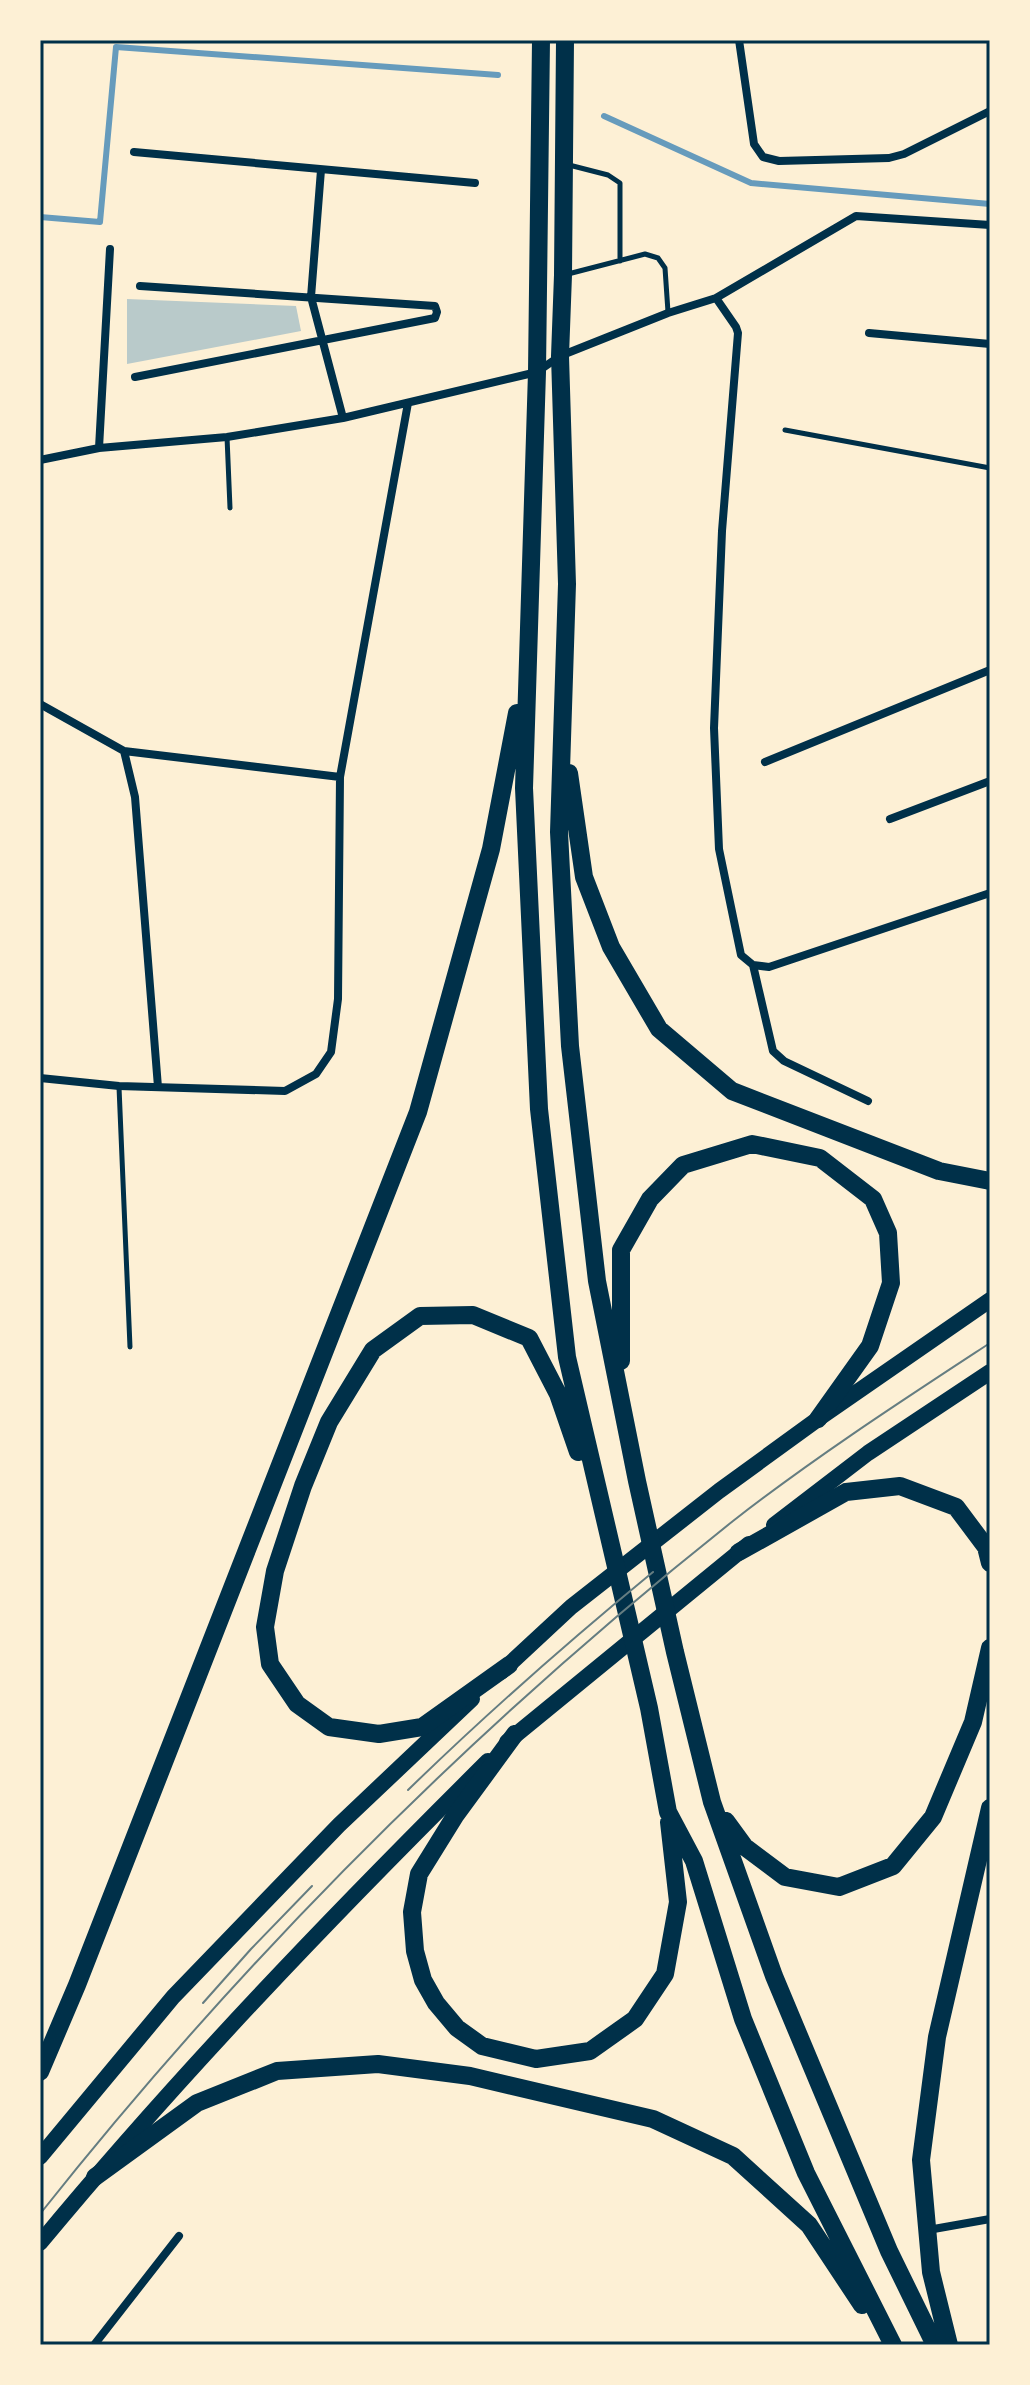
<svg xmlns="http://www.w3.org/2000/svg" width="1030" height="2385" font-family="'Asap Condensed',sans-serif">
<rect width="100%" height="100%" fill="#fdf0d5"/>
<path fill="#b9caca" d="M127,299L296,306L301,331L127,364Z"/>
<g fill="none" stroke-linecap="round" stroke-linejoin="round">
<path stroke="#669bbc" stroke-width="6" d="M604,116L751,183L990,204
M40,217L100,222L116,47L498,75"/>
<path stroke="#003049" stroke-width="5" d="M569,165L608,175L620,183V261
M568,274L645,254L658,258L665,268L668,312
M785,430L990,468
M227,437L230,508
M119,1087L130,1347"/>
<path stroke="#003049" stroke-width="8" d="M739,40L754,144L763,157L779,161L889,158L904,154L990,111
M134,152L475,183
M321,170L311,297L343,418
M716,298L856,216L990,225
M869,333L990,344
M135,377L435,318L437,312L435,306L140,286
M99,448L110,249
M40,460L99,448L227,437L343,418L537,372L560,356L668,313L716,298L736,327L738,333L722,531L714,728L719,849L741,955L753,965L769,967L990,893
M40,704L124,751L340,777
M124,751L135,797L158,1087
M765,762L990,670
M890,819L990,781
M753,965L773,1051L784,1061L868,1101
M40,1078L119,1086L285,1091L316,1074L331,1052L338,999L340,777L408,403
M928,2230L990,2219
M94,2345L179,2236"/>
<path stroke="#003049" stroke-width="16" d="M774,1525L868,1453L990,1372
M501,1672L571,1607L719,1491L818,1419L990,1300
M507,1742L749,1544
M40,2157L173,1997L339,1825L472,1699
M40,2243C180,2074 332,1916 488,1761"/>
<path stroke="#003049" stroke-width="18" d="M541,40L537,372L524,788L539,1109L567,1357L649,1708L668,1812L694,1861L743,2019L806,2173L893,2345
M565,40L563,275L560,356L567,584L559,832L570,1046L597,1281L637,1481L675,1652L712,1802L774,1976L889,2251L935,2345
M569,773L584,877L611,947L659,1029L732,1091L939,1171L990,1181
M621,1361V1250L650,1199L683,1165L752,1144L820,1158L873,1199L888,1233L891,1283L870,1346L818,1419
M739,1552L846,1492L900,1486L956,1507L986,1547L990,1563
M509,1665L422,1727L379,1734L329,1727L297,1704L270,1664L265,1627L275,1571L303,1486L329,1422L373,1350L420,1316L473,1315L529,1338L558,1394L578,1452
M515,1734L455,1816L419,1874L412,1912L415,1951L423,1980L436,2003L457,2028L482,2046L536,2059L590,2051L635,2019L665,1974L678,1902L669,1822
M726,1821L745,1847L785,1877L839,1887L893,1866L933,1817L973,1722L990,1648
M40,2072L77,1985L418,1112L491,849L517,713
M95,2177L197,2103L277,2071L378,2064L470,2076L653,2119L733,2156L809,2225L862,2305
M949,2345L931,2272L921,2160L937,2037L990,1808"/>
<path stroke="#657d81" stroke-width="2" d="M408,1790C487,1713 568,1642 653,1572
M203,2003L251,1949L312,1886
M40,2214C243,1958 476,1725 733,1521C815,1457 903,1400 990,1343"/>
</g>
<rect width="1030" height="2385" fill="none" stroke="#fdf0d5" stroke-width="84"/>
<rect x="42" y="42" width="946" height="2301" fill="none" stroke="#003049" stroke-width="3"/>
</svg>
